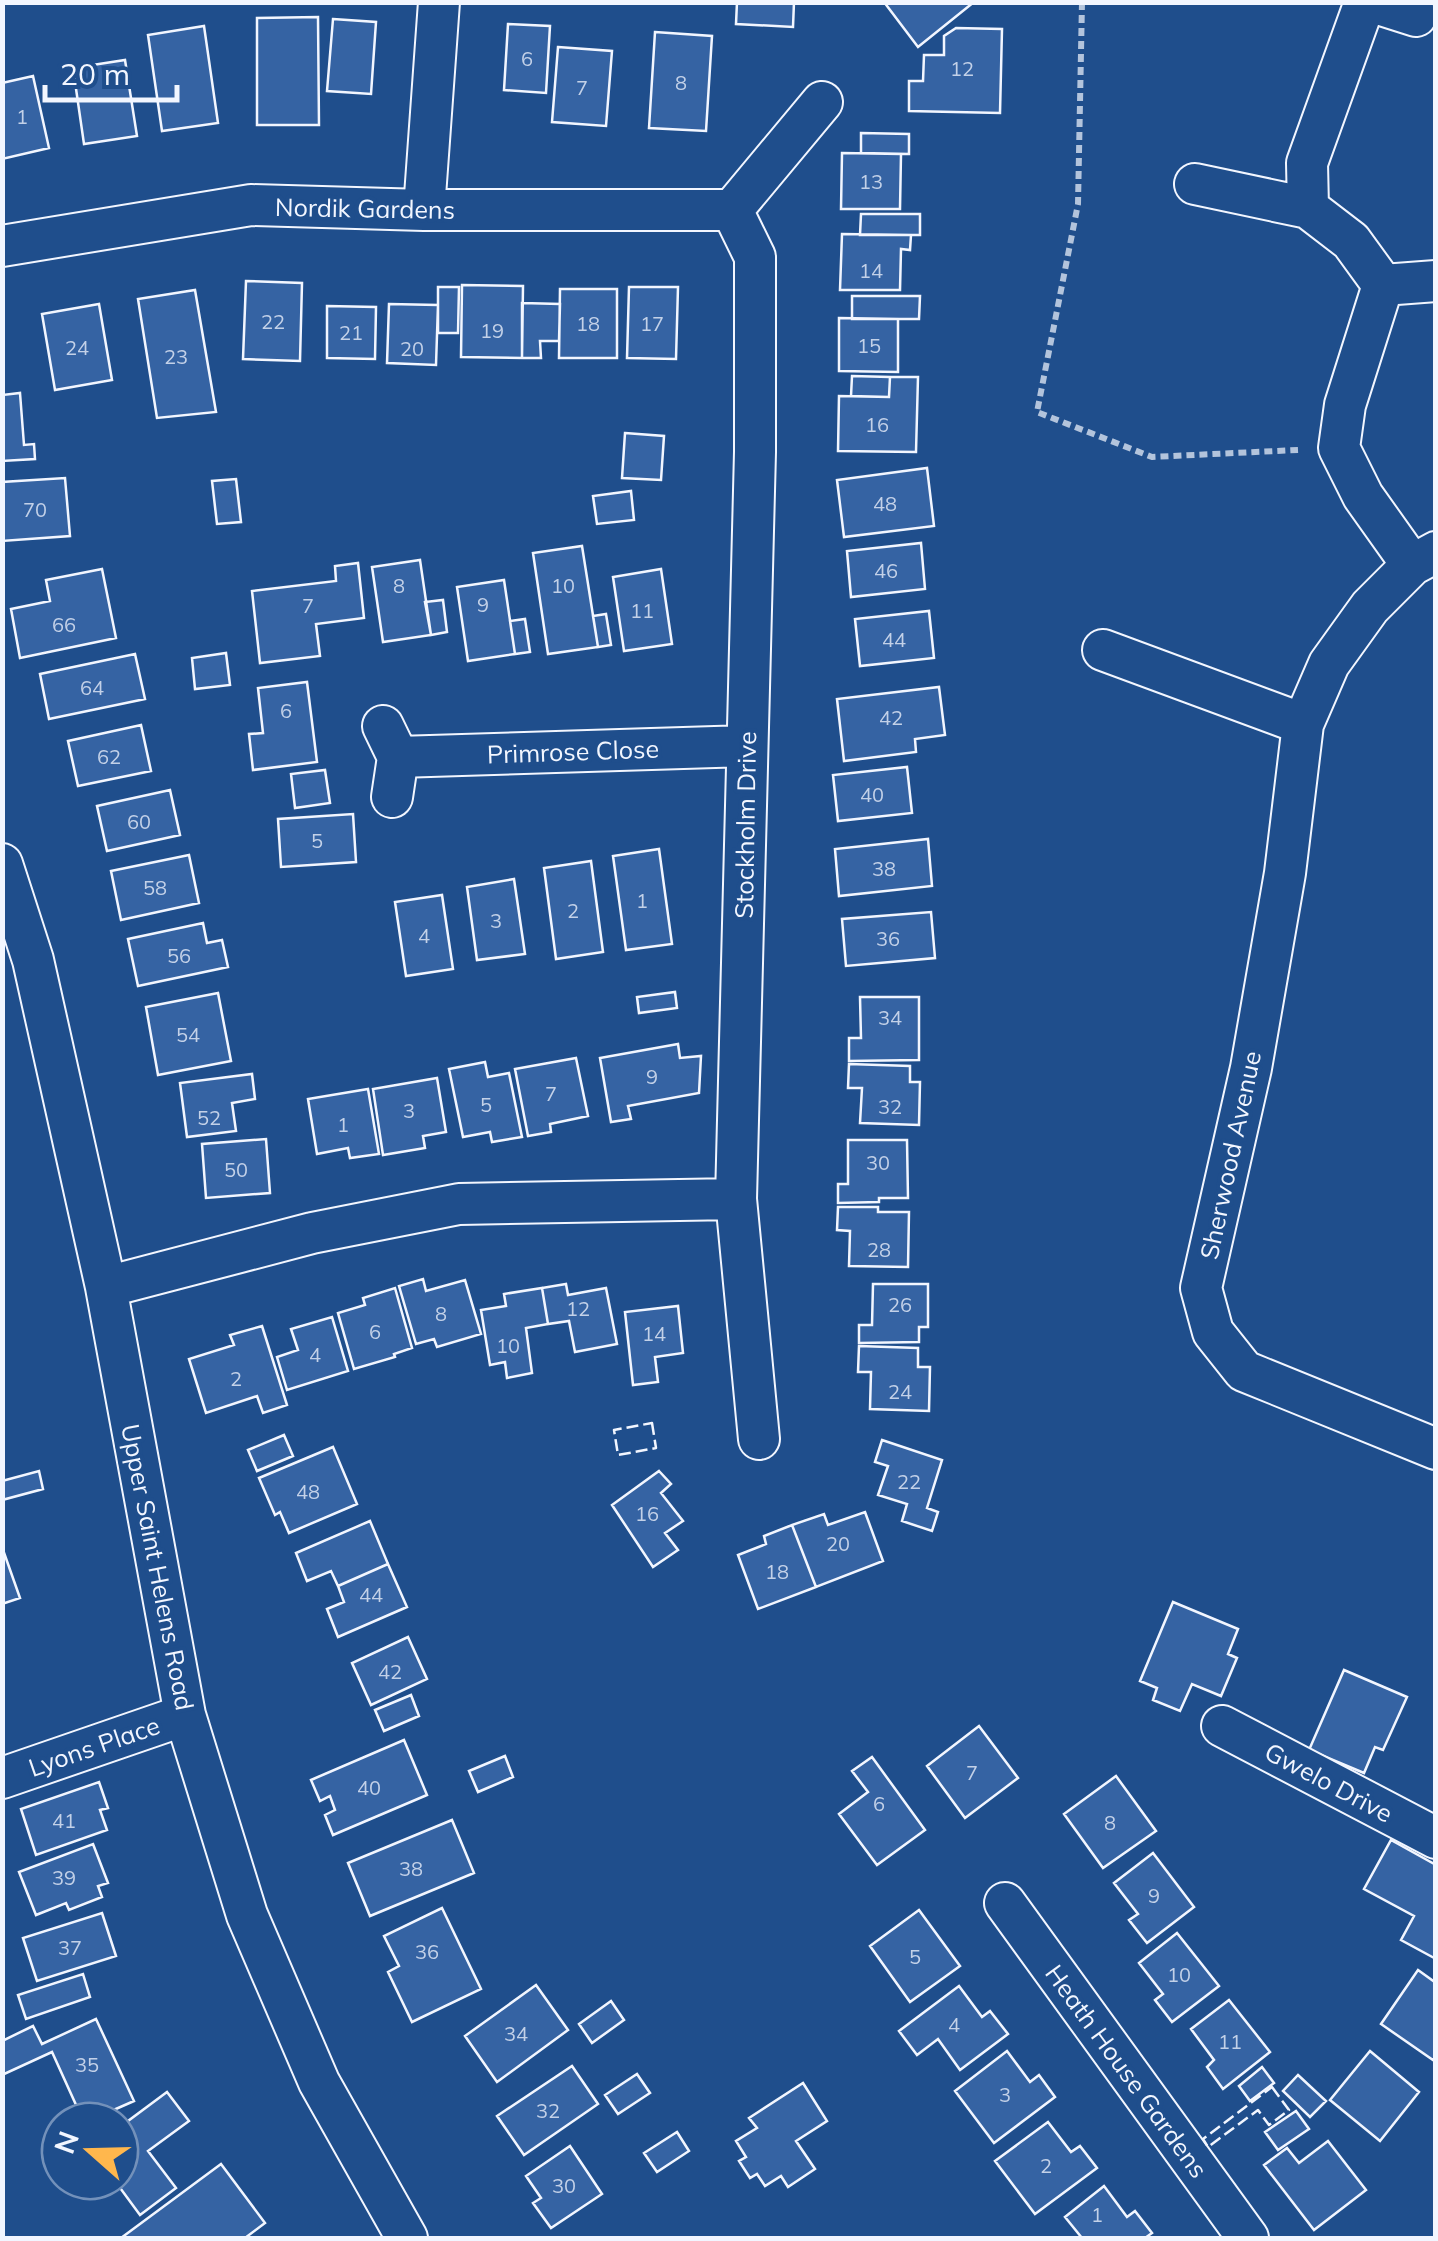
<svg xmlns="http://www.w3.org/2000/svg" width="1438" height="2241" font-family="Mulish,sans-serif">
<rect width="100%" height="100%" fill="#1f4e8c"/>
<path fill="#3563a3" stroke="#f2f6ff" stroke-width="2.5" d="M737,2H794L793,27L736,24Z
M884,2H974L918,47Z
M318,17L319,125H257V18Z
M333,19L376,22L371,94L327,91Z
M508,24L550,26L546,93L504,90Z
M204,26L218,123L162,131L148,35Z
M956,28L1002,29L1000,113L909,111V81H923L924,55H944V36Z
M655,32L712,36L706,131L649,128Z
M558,47L612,51L606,126L552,122Z
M125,60L137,136L84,144L73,68Z
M33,76L49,148L2,159V83Z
M861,133L909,134V154L861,153Z
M842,153L901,154L900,209H841Z
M861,214H920V235H860Z
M842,234L911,235L910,250L901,249L900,290H840Z
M246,281L302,283L300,361L243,359Z
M462,285L523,286L522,358L461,357Z
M438,287H459L458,333H438Z
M629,287H678L676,359L627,358Z
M560,289H617V358H559Z
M195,290L216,412L157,418L138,299Z
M852,296H920L919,319H852Z
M522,303L560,304L559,341H540L541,358H522Z
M99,304L112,380L55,390L42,314Z
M389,304L438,305L436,365L387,363Z
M327,306L376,307L375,359L327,358Z
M839,318L898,319V372L839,371Z
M852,376L890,377L889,397L851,396Z
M890,377H918L916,452L838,451L839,396L889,397Z
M20,393L24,445L34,444L35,459L2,461V395Z
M625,433L664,436L661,480L622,478Z
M927,468L934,526L844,537L837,480Z
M65,478L70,536L2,541V482Z
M236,479L241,522L217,524L212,481Z
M631,491L634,520L597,524L593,496Z
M921,543L925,589L851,597L847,551Z
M582,546L598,647L548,654L533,553Z
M420,560L431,635L383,642L372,567Z
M358,563L364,618L316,624L320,656L260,663L252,591L336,581L335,566Z
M102,569L116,638L20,658L11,609L50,601L46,580Z
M661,569L672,644L624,651L613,577Z
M504,580L515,654L468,661L457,587Z
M443,600L447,632L431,635L425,602Z
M929,611L934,658L860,666L855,619Z
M606,614L611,645L598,647L593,616Z
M525,619L530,652L515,654L510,621Z
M226,653L230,685L195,689L192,658Z
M135,654L145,699L49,719L40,674Z
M307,682L317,762L253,770L249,734L263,733L258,688Z
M939,687L945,735L915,739L916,752L844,761L837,699Z
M141,725L151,771L78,786L68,741Z
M907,767L912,813L838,821L833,775Z
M325,770L330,803L295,808L291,774Z
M170,790L180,835L107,851L97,806Z
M353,814L356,862L281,867L278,819Z
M928,839L932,886L839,896L835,849Z
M659,849L672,944L626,950L613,856Z
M189,855L199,903L121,920L111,871Z
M591,861L603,952L556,959L544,868Z
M514,879L525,954L477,960L467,887Z
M442,895L453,969L406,976L395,902Z
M931,912L935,958L846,966L842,919Z
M203,923L207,943L222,940L228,967L138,986L128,939Z
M675,992L677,1008L639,1013L637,997Z
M218,993L231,1061L158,1075L146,1007Z
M860,997H919V1060L849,1061V1038H861Z
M678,1044L680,1058L701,1056L699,1093L628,1106L631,1119L611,1122L600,1058Z
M576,1058L588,1116L550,1124L551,1132L528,1136L515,1069Z
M485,1062L488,1077L509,1073L522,1137L492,1142L490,1132L463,1137L449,1069Z
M849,1064L910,1066V1082H920L919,1125L860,1123L862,1088H848Z
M252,1074L255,1099L232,1103L236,1131L187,1137L180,1083Z
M437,1078L446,1132L423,1136L425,1148L383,1155L373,1089Z
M368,1089L379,1154L350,1158L348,1148L317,1154L308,1099Z
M266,1139L270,1193L206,1198L202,1144Z
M848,1140H907L908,1198H879V1202L838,1203V1184H848Z
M838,1207H878V1212H909L908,1267L849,1266L850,1231L837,1230Z
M423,1279L426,1291L465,1280L481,1334L437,1347L434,1339L416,1344L399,1286Z
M566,1284L568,1295L606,1288L617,1344L575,1352L569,1321L548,1324L542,1288Z
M873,1284H928V1327H919V1342L859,1343V1325H872Z
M395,1288L412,1348L394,1354L395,1357L354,1369L338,1313L365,1305L363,1298Z
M542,1288L548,1324L526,1328L532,1373L507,1378L505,1362L490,1365L481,1310L506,1306L504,1294Z
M678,1306L683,1353L655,1357L658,1382L633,1385L625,1312Z
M332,1317L348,1371L287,1390L277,1357L298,1350L291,1329Z
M262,1326L287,1405L263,1413L257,1396L206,1413L189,1359L234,1345L230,1335Z
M859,1346L918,1348V1367H930L929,1411L870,1409L871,1372H858Z
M284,1435L293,1456L257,1471L248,1450Z
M882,1440L942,1460L927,1508L938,1512L932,1531L902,1521L907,1504L878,1495L888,1466L875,1462Z
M333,1447L357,1504L289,1533L280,1512L275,1515L259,1478Z
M39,1471L43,1489L2,1500V1481Z
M659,1471L671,1484L661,1493L683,1521L665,1533L678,1550L653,1567L612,1505Z
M865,1512L883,1561L816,1587L792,1525L824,1514L828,1525Z
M370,1521L388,1564L338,1586L331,1571L307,1581L296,1553Z
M792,1525L816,1587L758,1609L738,1555L766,1544L764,1536Z
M2,1547L20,1598L2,1604Z
M388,1564L407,1607L338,1637L327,1609L344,1602L338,1586Z
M1173,1602L1238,1629L1228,1654L1237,1658L1221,1696L1192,1684L1180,1711L1153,1700L1157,1688L1140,1681Z
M408,1637L427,1679L371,1705L352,1663Z
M1344,1670L1407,1697L1383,1750L1375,1747L1364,1773L1309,1750Z
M411,1695L419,1716L384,1731L375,1710Z
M979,1726L1018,1778L965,1818L927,1766Z
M404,1740L427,1795L333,1835L325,1815L335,1810L330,1796L320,1801L311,1780Z
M505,1756L513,1777L478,1792L469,1771Z
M872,1757L925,1830L877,1865L839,1814L868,1792L852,1771Z
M1116,1776L1156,1831L1103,1868L1064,1814Z
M99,1782L108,1808L100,1810L107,1830L36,1855L21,1809Z
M452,1820L474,1873L370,1916L348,1863Z
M1391,1840L1436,1865V1959L1401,1940L1414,1916L1364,1889Z
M93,1844L108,1883L98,1886L102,1897L69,1910L66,1903L36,1915L19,1872Z
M1153,1853L1194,1907L1147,1943L1129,1920L1138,1914L1114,1883Z
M442,1908L481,1989L412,2022L388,1972L399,1966L384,1936Z
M919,1910L960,1966L910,2002L870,1946Z
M102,1913L116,1956L37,1981L23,1938Z
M1177,1933L1219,1986L1172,2022L1155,2000L1163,1994L1139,1963Z
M1418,1970L1436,1983V2056L1433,2060L1381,2024Z
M83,1974L90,1997L26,2019L18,1995Z
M536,1985L568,2030L497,2082L465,2036Z
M959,1986L982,2017L990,2011L1008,2034L960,2070L938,2039L917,2055L899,2031Z
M1229,2000L1270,2052L1223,2089L1207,2067L1214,2060L1191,2029Z
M611,2001L624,2020L592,2043L579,2024Z
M96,2019L134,2101L109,2112L107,2107L82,2118L52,2052L2,2075V2041L33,2026L42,2044Z
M1007,2051L1030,2082L1039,2075L1055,2097L994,2143L955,2091Z
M1370,2051L1419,2092L1380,2141L1330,2100Z
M572,2066L598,2104L524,2155L497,2116Z
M1262,2067L1274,2083L1250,2101L1239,2086Z
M637,2074L650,2093L618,2114L605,2095Z
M1298,2075L1326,2101L1310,2117L1283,2091Z
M803,2083L827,2121L796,2141L815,2169L788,2187L781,2176L765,2186L757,2174L750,2178L739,2161L746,2157L736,2141L757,2128L749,2118Z
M167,2092L189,2121L148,2151L176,2188L140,2215L115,2181H120V2127Z
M1296,2111L1309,2129L1278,2150L1265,2132Z
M1048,2122L1071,2152L1080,2146L1097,2168L1035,2214L995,2161Z
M677,2132L689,2151L657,2172L644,2153Z
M1328,2141L1366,2190L1314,2230L1264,2165L1287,2148L1299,2163Z
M570,2146L602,2194L551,2228L533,2203L541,2198L526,2176Z
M221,2164L265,2223L245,2238H121Z
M1104,2186L1127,2217L1135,2211L1152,2233L1145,2238H1082L1065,2217Z"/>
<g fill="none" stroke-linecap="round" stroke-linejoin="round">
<defs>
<path id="minor" d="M1365,2L1307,163L1308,208L1351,241L1383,285L1345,405L1339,448L1363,496L1412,565
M1372,2L1416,16
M1195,184L1308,208
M424,210L439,2
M732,210L755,257V452L736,1199L759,1439
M2,246L251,205L424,210H732L822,102
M1383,285L1436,281
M1436,552L1412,565L1370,607L1329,664L1303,724L1285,873L1251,1068L1201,1288L1213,1332L1244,1371L1436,1449
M1103,650L1303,724
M383,726L398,757L392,797
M398,757L747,746
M2,864L33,960L106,1287L185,1715L247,1915L319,2082L407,2238
M106,1287L312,1233L459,1204L736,1199
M1222,1726L1436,1838
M2,1778L185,1715
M1005,1903L1248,2238"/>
</defs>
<use href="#minor" stroke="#f2f6ff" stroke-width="44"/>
<path stroke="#b3c4dc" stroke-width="6" stroke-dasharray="8 5" stroke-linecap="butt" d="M1082,2L1078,204L1037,412L1152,457L1298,450"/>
<use href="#minor" stroke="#1f4e8c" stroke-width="40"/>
<path stroke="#f2f6ff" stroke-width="2.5" stroke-dasharray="12 5" stroke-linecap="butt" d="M652,1423L656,1448L618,1455L614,1430Z
M1272,2087L1289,2110L1269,2125L1258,2110L1208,2147L1203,2139Z"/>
</g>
<g text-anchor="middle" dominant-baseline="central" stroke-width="8" stroke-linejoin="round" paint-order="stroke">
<g font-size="20" fill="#c3d1e8">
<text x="527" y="58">6</text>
<text x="962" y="68">12</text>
<text x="681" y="82">8</text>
<text x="582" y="87">7</text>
<text x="22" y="116">1</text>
<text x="871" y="181">13</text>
<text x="871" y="270">14</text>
<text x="273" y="321">22</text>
<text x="588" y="323">18</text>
<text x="652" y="323">17</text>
<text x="492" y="330">19</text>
<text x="351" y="332">21</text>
<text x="869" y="345">15</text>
<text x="77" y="347">24</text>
<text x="412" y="348">20</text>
<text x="176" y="356">23</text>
<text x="877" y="424">16</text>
<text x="885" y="503">48</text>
<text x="35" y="509">70</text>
<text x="886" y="570">46</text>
<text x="399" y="585">8</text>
<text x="563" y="585">10</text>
<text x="483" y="604">9</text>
<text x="308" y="605">7</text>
<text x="642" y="610">11</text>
<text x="64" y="624">66</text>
<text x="894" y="639">44</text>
<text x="92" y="687">64</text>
<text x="286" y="710">6</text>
<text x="891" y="717">42</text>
<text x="109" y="756">62</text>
<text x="872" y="794">40</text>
<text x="139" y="821">60</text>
<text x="317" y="840">5</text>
<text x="884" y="868">38</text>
<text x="155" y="887">58</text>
<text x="642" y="900">1</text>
<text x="573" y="910">2</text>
<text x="496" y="920">3</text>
<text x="424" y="935">4</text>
<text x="888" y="938">36</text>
<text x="179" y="955">56</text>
<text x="890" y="1017">34</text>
<text x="188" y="1034">54</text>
<text x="652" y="1076">9</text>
<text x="551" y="1093">7</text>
<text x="486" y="1104">5</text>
<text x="890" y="1106">32</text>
<text x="409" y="1110">3</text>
<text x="209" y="1117">52</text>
<text x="343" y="1124">1</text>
<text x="878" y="1162">30</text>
<text x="236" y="1169">50</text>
<text x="879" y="1249">28</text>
<text x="900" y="1304">26</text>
<text x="578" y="1308">12</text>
<text x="441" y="1313">8</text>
<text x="375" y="1331">6</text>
<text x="654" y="1333">14</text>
<text x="508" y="1345">10</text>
<text x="315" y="1354">4</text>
<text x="236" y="1378">2</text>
<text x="900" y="1391">24</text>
<text x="909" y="1481">22</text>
<text x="308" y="1491">48</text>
<text x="647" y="1513">16</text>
<text x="838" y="1543">20</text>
<text x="777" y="1571">18</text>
<text x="371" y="1594">44</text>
<text x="390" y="1671">42</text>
<text x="972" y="1772">7</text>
<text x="369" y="1787">40</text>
<text x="879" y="1803">6</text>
<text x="64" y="1820">41</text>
<text x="1110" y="1822">8</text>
<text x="411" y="1868">38</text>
<text x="64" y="1877">39</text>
<text x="1154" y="1895">9</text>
<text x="70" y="1947">37</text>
<text x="427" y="1951">36</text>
<text x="915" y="1956">5</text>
<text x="1179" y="1974">10</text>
<text x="954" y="2024">4</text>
<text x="516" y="2033">34</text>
<text x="1230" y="2041">11</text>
<text x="87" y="2064">35</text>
<text x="1005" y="2094">3</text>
<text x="548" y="2110">32</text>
<text x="1046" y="2165">2</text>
<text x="564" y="2185">30</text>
<text x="1097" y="2214">1</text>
</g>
<g font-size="25" fill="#f2f6ff" stroke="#1f4e8c">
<text transform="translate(365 208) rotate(1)">Nordik Gardens</text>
<text transform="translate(573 751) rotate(-2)">Primrose Close</text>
<text transform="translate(745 825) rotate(-89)">Stockholm Drive</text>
<text transform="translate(1230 1155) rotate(-78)">Sherwood Avenue</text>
<text transform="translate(158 1567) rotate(79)">Upper Saint Helens Road</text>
<text transform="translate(94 1746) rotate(-19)">Lyons Place</text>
<text transform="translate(1329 1782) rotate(28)">Gwelo Drive</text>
<text transform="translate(1127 2071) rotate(54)">Heath House Gardens</text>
</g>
</g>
<rect width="1438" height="2241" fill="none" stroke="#f2f6ff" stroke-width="10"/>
<g transform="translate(90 2151) rotate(290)"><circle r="48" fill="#1f4e8c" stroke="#7391ba" stroke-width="2.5"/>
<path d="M0-8L18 38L0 25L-18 38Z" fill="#ffb74d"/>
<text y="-15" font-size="28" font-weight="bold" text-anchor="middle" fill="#f2f6ff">N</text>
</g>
<path d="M45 85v15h132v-15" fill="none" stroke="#f2f6ff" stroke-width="5"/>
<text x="60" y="85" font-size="30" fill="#f2f6ff" stroke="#1f4e8c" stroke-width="8" paint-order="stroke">20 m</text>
</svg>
